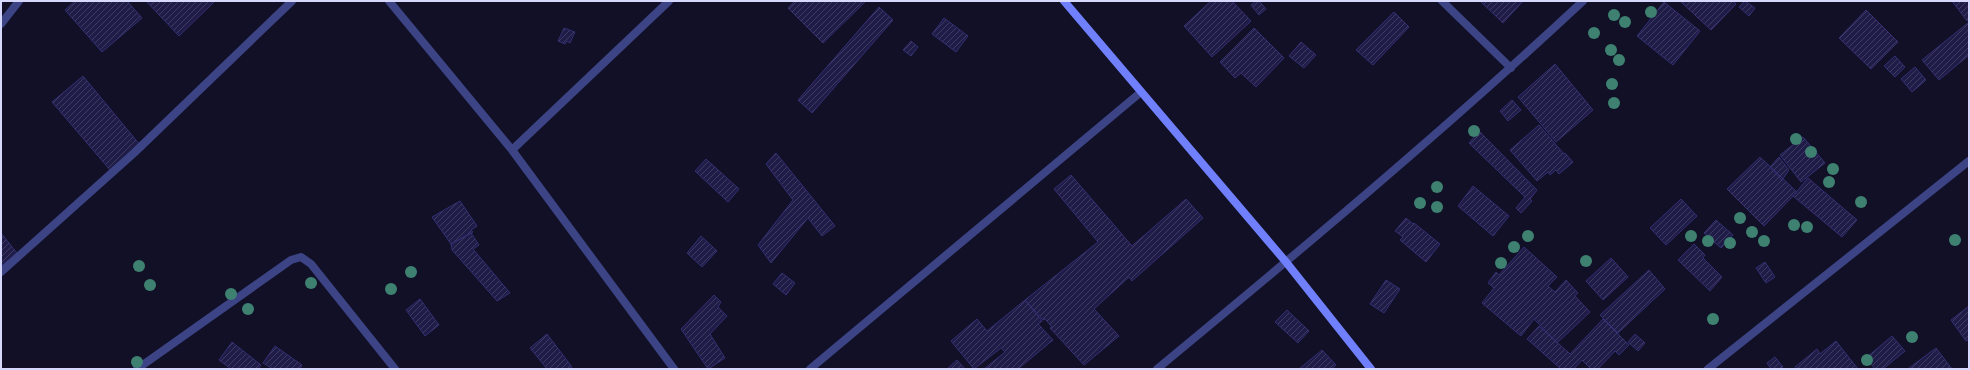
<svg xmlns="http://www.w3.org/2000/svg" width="1970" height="370" font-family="'Alegreya Sans',sans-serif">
<defs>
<pattern id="building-hatch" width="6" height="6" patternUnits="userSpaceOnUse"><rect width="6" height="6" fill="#1f1c47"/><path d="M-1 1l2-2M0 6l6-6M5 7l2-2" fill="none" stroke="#3f3c63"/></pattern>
</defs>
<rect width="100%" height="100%" fill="#111027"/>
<path fill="url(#building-hatch)" stroke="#322f73" d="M75,1H127L142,18L102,52L65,10Z
M146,1H215L179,36Z
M795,1H866L823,43L788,8Z
M1211,1H1232L1251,21L1212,57L1184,26Z
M1256,1H1259L1266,9L1259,15L1251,5Z
M1480,1H1523L1503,23Z
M1680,1H1733L1736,4L1711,30Z
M1745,1L1755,8L1749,16L1739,7Z
M1952,1H1969V19L1967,21Z
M1664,2L1700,31L1673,65L1637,36Z
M879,7L893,20L812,113L798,100Z
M1866,10L1898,42L1871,69L1839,38Z
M1394,12L1409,27L1373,65L1356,50Z
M944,18L968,36L956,52L932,34Z
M1969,22V55L1939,80L1922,60Z
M564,28L575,32L570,43L567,41L565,44L558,41Z
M1254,28L1284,58L1256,87L1241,73L1235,78L1220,62Z
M911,41L918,47L911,56L903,50Z
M1301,42L1316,55L1304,68L1289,56Z
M1895,56L1905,67L1895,77L1884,66Z
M1555,64L1593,110L1556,142L1518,97Z
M1915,67L1926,80L1912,92L1901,79Z
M83,76L140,145L110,170L52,102Z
M1512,100L1521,110L1508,121L1500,111Z
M1539,125L1564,154L1565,153L1573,162L1559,174L1556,170L1550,175L1548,172L1537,181L1510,150Z
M1479,131L1537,190L1530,199L1532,201L1521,213L1516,208L1525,197L1469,143Z
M1803,137L1825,163L1801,182L1780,155Z
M776,153L835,226L822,236L808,218L771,263L758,245L793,200L766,164Z
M1760,157L1797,192L1764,226L1727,189Z
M1779,157L1789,170L1782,180L1770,167Z
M706,159L739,189L728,202L695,171Z
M1071,175L1132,246L1186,199L1203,218L1132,281L1129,277L1094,309L1119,336L1084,365L1050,328L1052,327L1045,319L1043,320L1025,300L1098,242L1054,189Z
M1808,178L1857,220L1842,237L1793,196Z
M1473,186L1509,216L1493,236L1458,206Z
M1681,199L1697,216L1666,245L1650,228Z
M460,201L477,226L471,230L473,232L451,244L432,217Z
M1406,218L1413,224L1414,223L1440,244L1426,262L1400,240L1403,237L1395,231Z
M1716,220L1733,235L1721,248L1704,233Z
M1,233L17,253L1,266Z
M471,233L479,245L473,249L510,293L497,301L452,250L451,244Z
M701,236L717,251L702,267L687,253Z
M1694,244L1705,255L1703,258L1722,277L1710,291L1678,260Z
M1524,247L1557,277L1548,286L1555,292L1566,280L1578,293L1575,296L1590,312L1557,343L1534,319L1521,336L1482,303L1494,288L1488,283L1496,272L1499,275Z
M1611,258L1628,277L1603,300L1586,281Z
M1765,262L1775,277L1766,283L1756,268Z
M1649,270L1665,289L1618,333L1600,315Z
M782,273L795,283L786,295L773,284Z
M1386,280L1400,289L1384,313L1370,304Z
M714,295L721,302L718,307L727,316L710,334L725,358L708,369L681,329Z
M420,299L439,325L425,336L406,310Z
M1025,300L1042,321L1038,324L1053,340L1018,369H984L1005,352L1001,348L974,369L951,341L977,319L987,331Z
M1969,306V339L1966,341L1951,320Z
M1287,310L1309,331L1298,343L1275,322Z
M1603,319L1629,345L1619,355L1615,351L1598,369H1591L1582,360L1574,369H1561L1527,339L1539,326L1570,354Z
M547,334L572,367L569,369H547L530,348Z
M1635,334L1645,343L1638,351L1628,342Z
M1892,336L1905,351L1883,369H1875L1866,358Z
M1836,341L1858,369H1796L1795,367L1817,349L1820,354Z
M232,342L261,365L258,369H231L219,360Z
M275,346L302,365L300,369H273L263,363Z
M1936,348L1952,369H1908L1913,365Z
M1322,350L1336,365L1332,369H1299Z
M1775,357L1783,367L1779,369H1771L1767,363Z
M957,360L965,369H947Z"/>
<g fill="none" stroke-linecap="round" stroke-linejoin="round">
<path stroke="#3c4485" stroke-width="8" d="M389,1L512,150L674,369
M1442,1L1511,68
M1,24L19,1
M512,150L669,1
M1,272L134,153L292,1
M137,369L291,260L301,257L311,264L395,369
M810,369L1141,92
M1157,369C1302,249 1446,129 1583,1
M1708,369L1969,161"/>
<path stroke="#7080fc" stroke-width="8" d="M1064,1L1286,262L1371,369"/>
</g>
<g fill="#3e8171">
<circle cx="1651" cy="12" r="6"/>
<circle cx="1614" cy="15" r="6"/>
<circle cx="1625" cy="22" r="6"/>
<circle cx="1594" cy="33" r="6"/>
<circle cx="1611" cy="50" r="6"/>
<circle cx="1619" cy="60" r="6"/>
<circle cx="1612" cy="84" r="6"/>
<circle cx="1614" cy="103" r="6"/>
<circle cx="1474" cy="131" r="6"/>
<circle cx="1796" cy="139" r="6"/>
<circle cx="1811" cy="152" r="6"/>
<circle cx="1833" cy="169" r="6"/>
<circle cx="1829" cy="182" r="6"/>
<circle cx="1437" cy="187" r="6"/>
<circle cx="1861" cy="202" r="6"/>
<circle cx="1420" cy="203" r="6"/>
<circle cx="1437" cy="207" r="6"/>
<circle cx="1740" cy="218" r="6"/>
<circle cx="1794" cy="225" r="6"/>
<circle cx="1807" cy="227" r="6"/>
<circle cx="1752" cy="232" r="6"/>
<circle cx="1528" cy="236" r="6"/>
<circle cx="1691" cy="236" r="6"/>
<circle cx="1955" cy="240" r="6"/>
<circle cx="1708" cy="241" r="6"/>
<circle cx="1764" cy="241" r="6"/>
<circle cx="1730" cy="243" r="6"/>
<circle cx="1514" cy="247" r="6"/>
<circle cx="1586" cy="261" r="6"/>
<circle cx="1501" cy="263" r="6"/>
<circle cx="139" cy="266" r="6"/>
<circle cx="411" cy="272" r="6"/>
<circle cx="311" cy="283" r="6"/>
<circle cx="150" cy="285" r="6"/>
<circle cx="391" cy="289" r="6"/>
<circle cx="231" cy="294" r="6"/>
<circle cx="248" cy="309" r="6"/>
<circle cx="1713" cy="319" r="6"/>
<circle cx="1912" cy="337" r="6"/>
<circle cx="1867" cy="360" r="6"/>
<circle cx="137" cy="362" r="6"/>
</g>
<rect width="1970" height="370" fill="none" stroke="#d7d8fe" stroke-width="4"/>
</svg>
